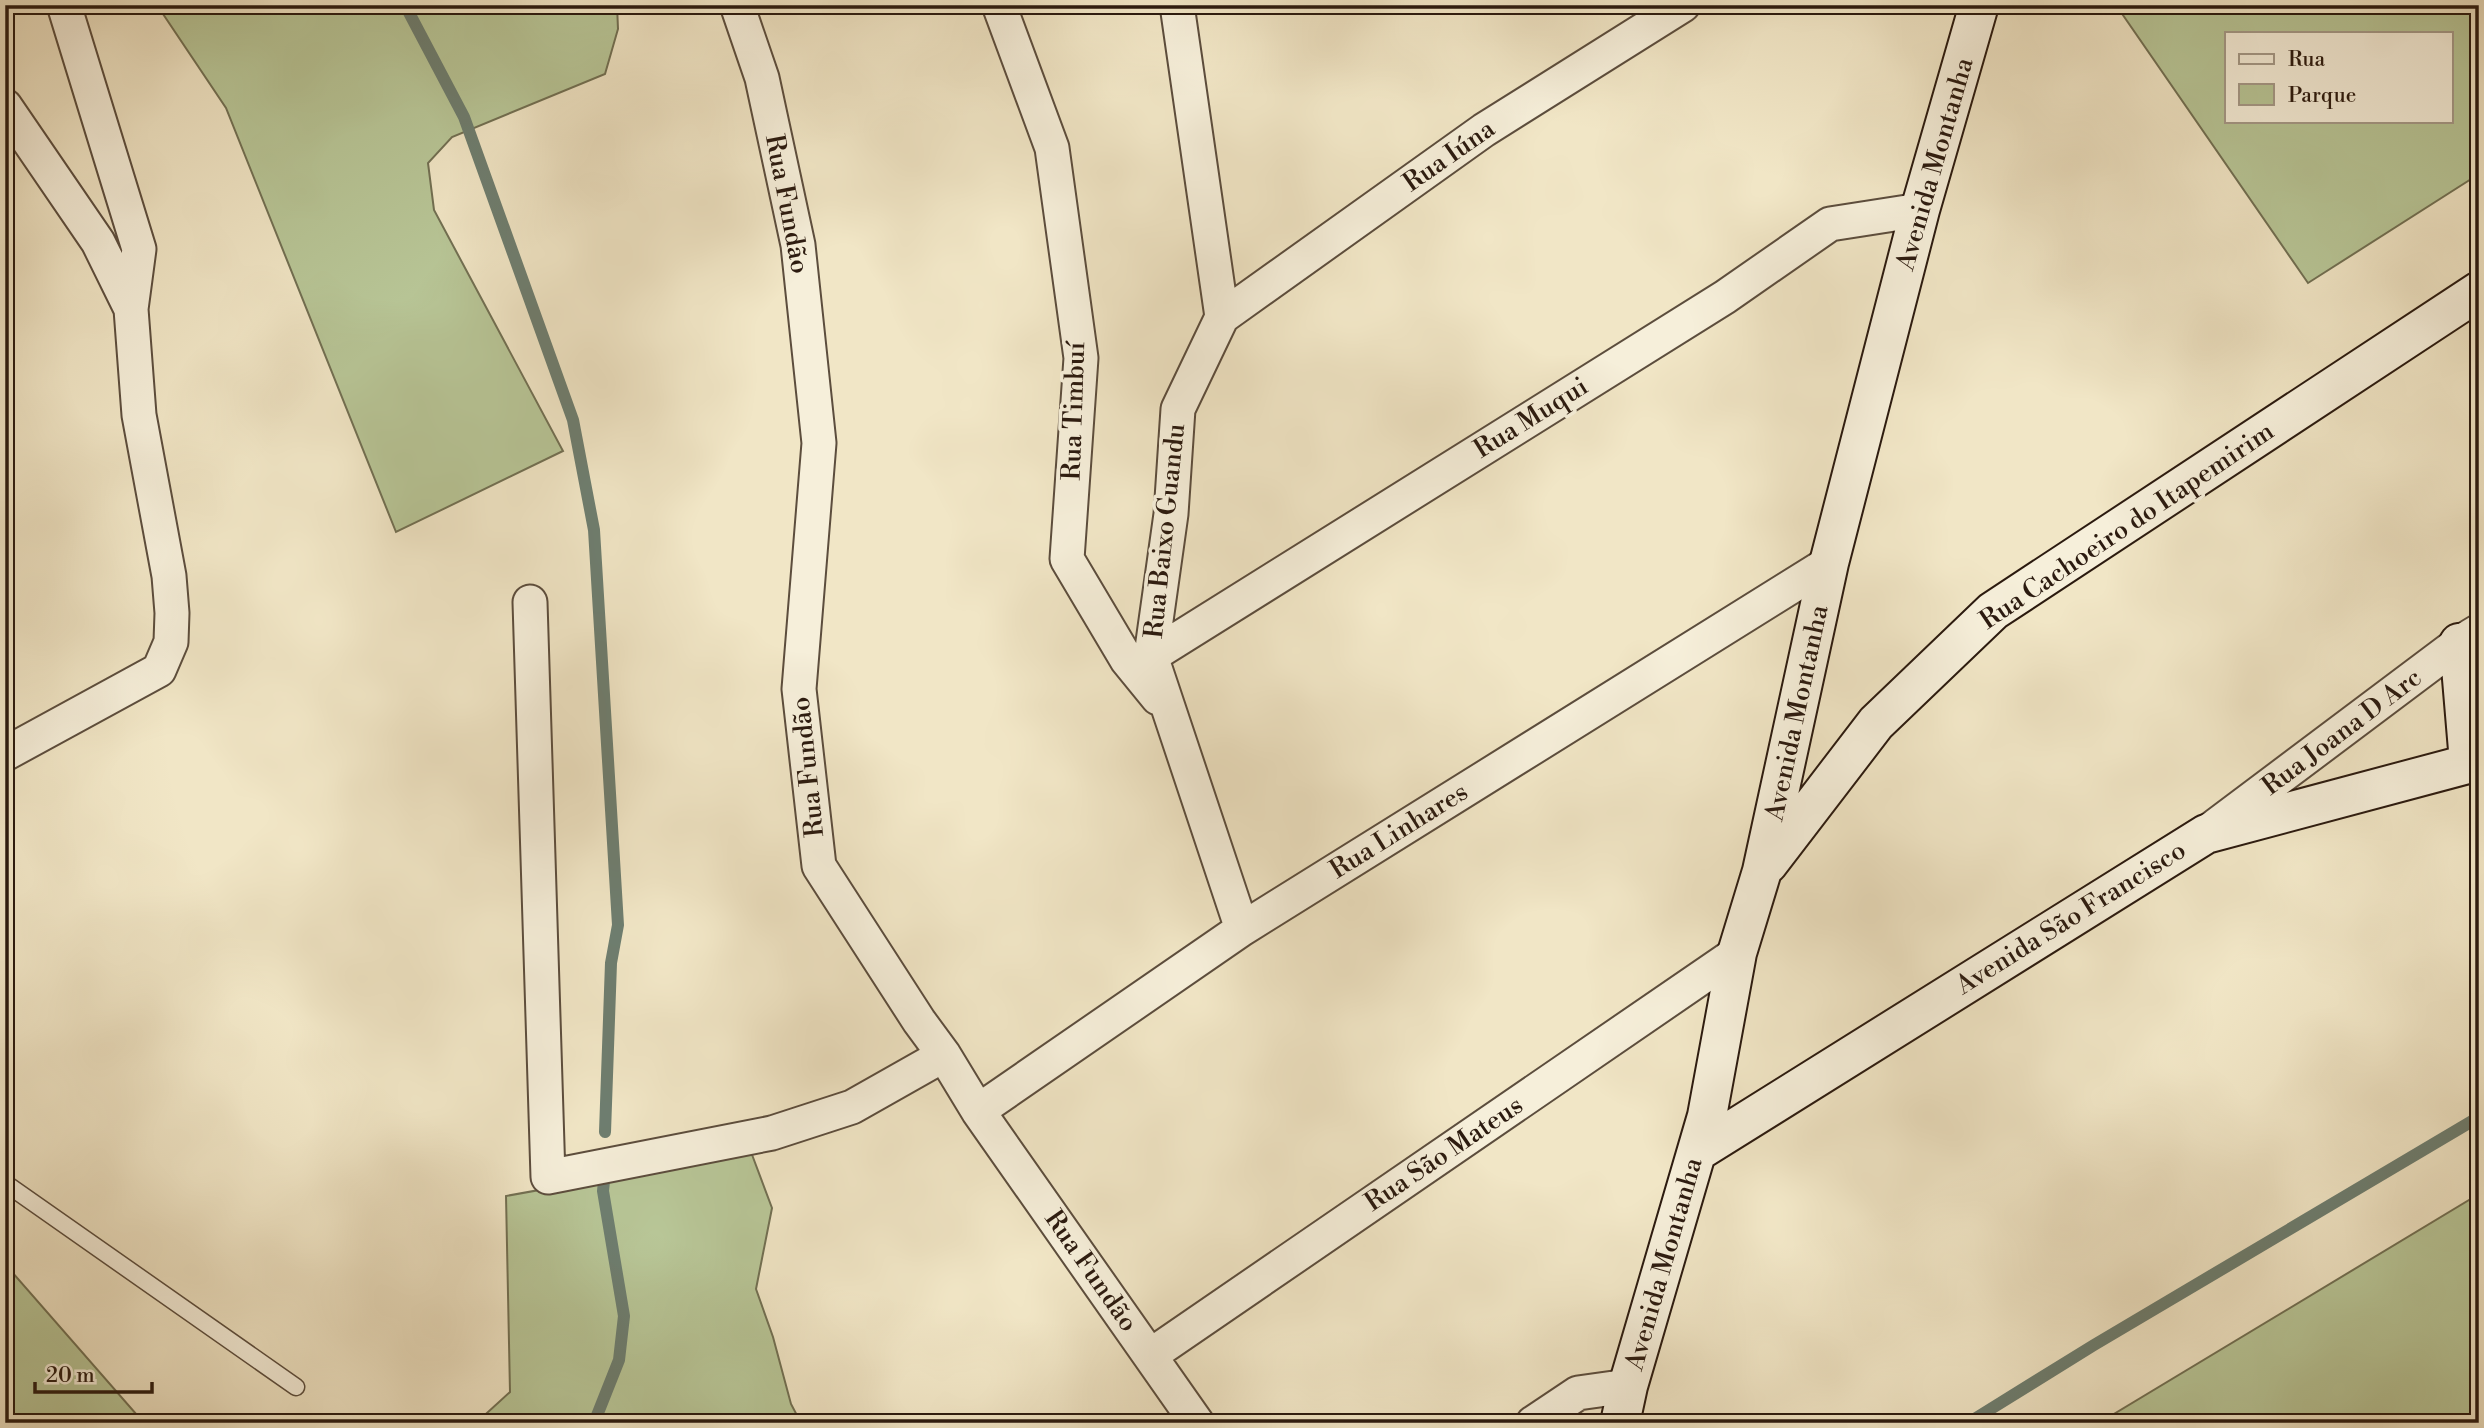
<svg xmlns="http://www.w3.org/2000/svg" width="2484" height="1428" font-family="'Libre Bodoni',serif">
<rect width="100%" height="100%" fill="#f1e6c6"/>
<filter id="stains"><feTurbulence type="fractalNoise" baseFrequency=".00286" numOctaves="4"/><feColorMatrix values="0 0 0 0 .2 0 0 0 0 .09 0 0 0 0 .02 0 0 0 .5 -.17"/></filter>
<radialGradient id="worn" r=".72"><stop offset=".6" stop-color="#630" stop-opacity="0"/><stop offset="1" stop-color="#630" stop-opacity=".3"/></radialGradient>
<path fill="#b8c697" stroke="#727053" stroke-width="2" fill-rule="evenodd" d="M157,5H617L618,29L605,74L452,137L428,163L434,210L563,451L396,532L226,108Z
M2116,5H2479V174L2308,283ZM2451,33V121H2227V33Z
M751,1152L772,1208L756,1289L773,1337L791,1404L801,1423H476L510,1392L506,1196Z
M2479,1194V1423H2099Z
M5,1264L144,1423H5Z"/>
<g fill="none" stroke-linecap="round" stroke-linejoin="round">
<path stroke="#6e7e70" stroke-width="12" d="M405,5L464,117L573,420L594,530L618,925L611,963L605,1132
M594,1423L619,1360L624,1316L603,1191L605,1171
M1968,1423L2094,1345L2479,1117"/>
<defs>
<path id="lane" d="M5,1183L296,1387"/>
<path id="street" d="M64,5L139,249L131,309
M737,5L762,78L798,245L819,443L799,689L819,866L919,1021L944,1055L978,1111L1197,1423
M999,5L1052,148L1081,358L1067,559L1127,660L1158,698
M1177,5L1222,317L1178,409L1171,514L1151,656L1242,929
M5,106L98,242L131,309L139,415L169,576L172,613L171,642L159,670L5,754
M1222,317L1484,130L1683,5
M530,602L548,1177L772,1133L852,1107L944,1055
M1151,656L1725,297L1830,224L1920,210
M2210,830L2459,643L2479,631
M978,1111L1242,929L1829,563
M1151,1355L1737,953
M1533,1423L1578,1393L1628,1386"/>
<path id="secondary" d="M2459,643L2469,762
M1768,864L1876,723L1993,611L2479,291
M1697,1152L2206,834L2479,761
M1620,1423L1628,1386L1707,1116L1737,953L1762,871L1829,563L1920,210L1979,5"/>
</defs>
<use href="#lane" stroke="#5c4d3d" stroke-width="19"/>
<use href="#street" stroke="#5c4d3d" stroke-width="37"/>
<use href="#secondary" stroke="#2b1a0f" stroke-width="42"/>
<use href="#lane" stroke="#f6efda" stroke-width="16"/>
<use href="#street" stroke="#f6efda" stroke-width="33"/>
<use href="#secondary" stroke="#f6efda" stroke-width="38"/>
</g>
<g text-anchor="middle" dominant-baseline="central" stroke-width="7" stroke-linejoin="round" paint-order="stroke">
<g font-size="26" fill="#2b1a0f" stroke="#f6efda">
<text transform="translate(1449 156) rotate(-35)">Rua Iúna</text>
<text transform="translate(1935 164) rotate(-74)">Avenida Montanha</text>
<text transform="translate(787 204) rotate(79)">Rua Fundão</text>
<text transform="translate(1074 411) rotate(-88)">Rua Timbuí</text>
<text transform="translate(1531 418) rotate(-32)">Rua Muqui</text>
<text transform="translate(2127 526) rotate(-34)">Rua Cachoeiro do Itapemirim</text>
<text transform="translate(1165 531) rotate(-84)">Rua Baixo Guandu</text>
<text transform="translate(1797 713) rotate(-78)">Avenida Montanha</text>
<text transform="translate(2342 732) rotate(-37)">Rua Joana D Arc</text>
<text transform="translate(808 767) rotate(-96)">Rua Fundão</text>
<text transform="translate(1399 831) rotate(-32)">Rua Linhares</text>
<text transform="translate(2071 918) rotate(-32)">Avenida São Francisco</text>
<text transform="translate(1444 1154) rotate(-34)">Rua São Mateus</text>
<text transform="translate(1664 1264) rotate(-74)">Avenida Montanha</text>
<text transform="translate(1091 1271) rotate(55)">Rua Fundão</text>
</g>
</g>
<rect width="2484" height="1428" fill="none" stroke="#f1e6c6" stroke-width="28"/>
<rect x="7" y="7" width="2470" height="1414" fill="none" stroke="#2b1a0f" stroke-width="3.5"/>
<rect x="14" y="14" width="2456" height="1400" fill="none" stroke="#2b1a0f" stroke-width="2"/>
<rect x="2225" y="32" width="228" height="91" fill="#f6efda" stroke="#a59a89" stroke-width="2"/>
<rect x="2239" y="54" width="35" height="10" fill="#f6efda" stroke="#a59a89" stroke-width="2"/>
<text x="2288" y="66" font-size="21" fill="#2b1a0f">Rua</text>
<rect x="2239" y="84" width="35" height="21" fill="#b8c697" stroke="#a59a89" stroke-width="2"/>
<text x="2288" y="102" font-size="21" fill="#2b1a0f">Parque</text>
<path d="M35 1382v10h117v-10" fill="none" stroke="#2b1a0f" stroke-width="3.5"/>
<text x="46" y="1382" font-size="21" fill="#2b1a0f" stroke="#f6efda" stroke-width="5" paint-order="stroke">20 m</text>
<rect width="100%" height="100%" filter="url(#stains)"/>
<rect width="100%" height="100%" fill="url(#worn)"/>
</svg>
